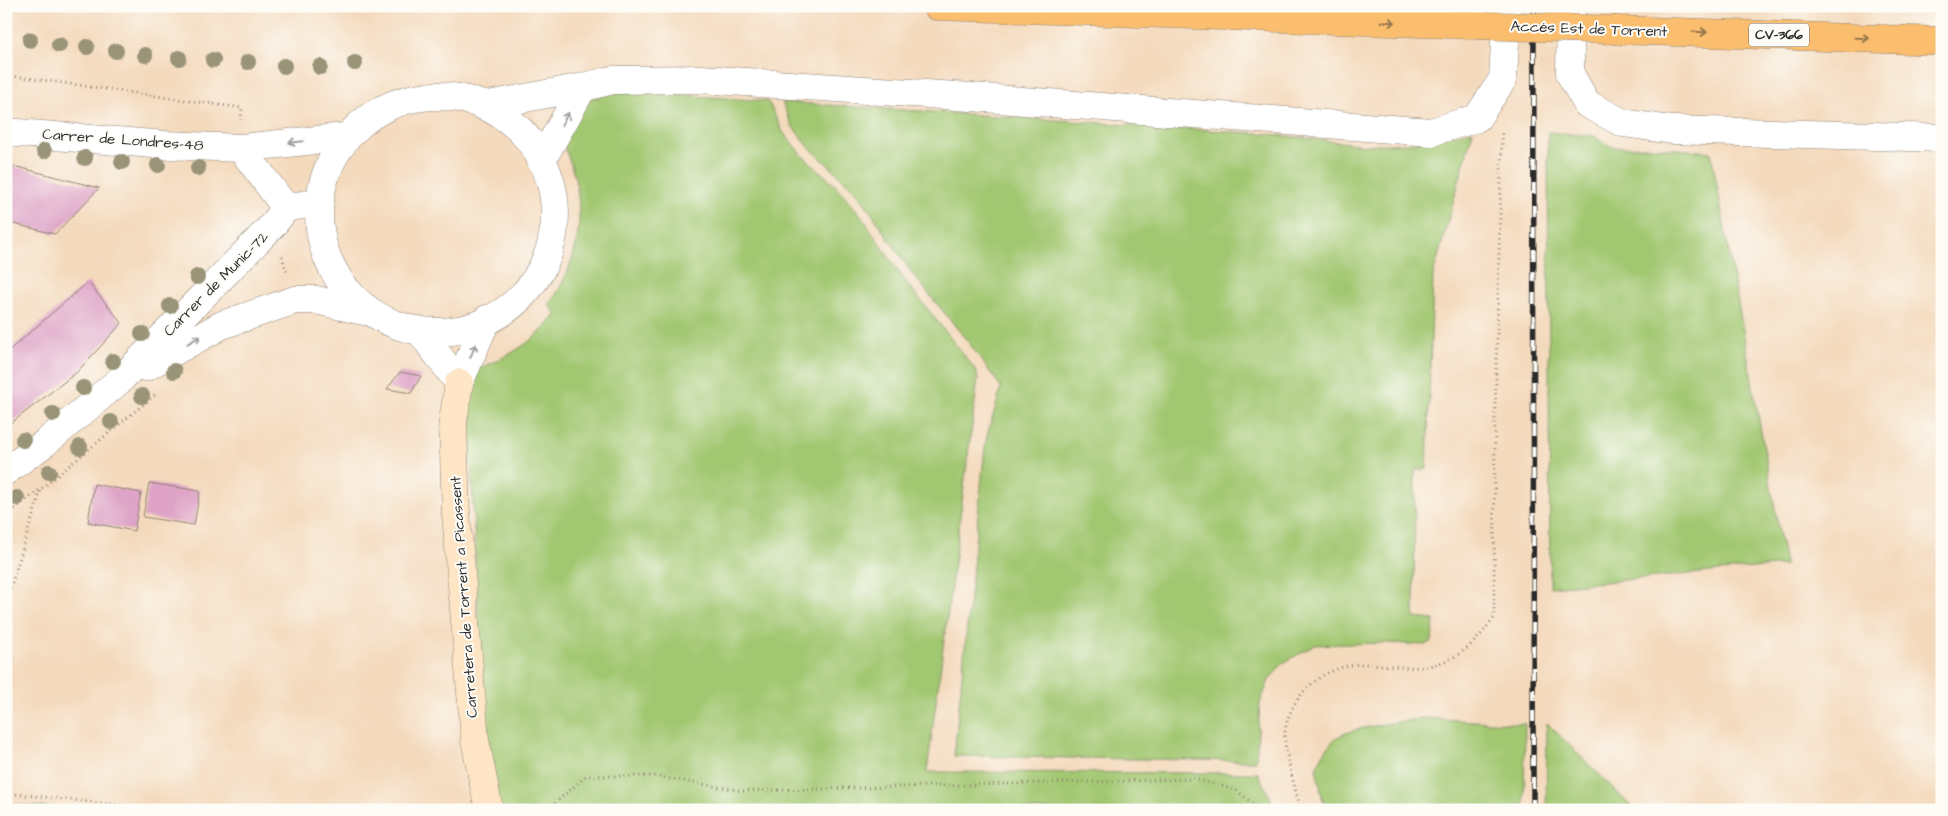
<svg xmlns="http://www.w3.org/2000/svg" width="1948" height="816" font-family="'Architects Daughter',sans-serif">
<rect width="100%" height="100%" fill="#fdfcf7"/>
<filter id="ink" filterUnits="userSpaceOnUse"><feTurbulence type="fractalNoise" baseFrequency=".02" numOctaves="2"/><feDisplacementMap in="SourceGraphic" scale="10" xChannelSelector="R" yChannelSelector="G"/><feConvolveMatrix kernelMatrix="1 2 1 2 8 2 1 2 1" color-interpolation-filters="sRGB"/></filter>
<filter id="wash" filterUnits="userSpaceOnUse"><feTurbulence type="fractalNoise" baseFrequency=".0096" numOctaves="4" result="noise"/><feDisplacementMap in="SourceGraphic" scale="20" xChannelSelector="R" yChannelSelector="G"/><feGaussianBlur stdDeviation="1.12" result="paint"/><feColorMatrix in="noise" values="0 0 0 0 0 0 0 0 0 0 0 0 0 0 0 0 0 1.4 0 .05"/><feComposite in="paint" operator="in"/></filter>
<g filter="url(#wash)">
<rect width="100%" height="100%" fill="#f4dabd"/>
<path fill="#a2c771" stroke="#66794e" d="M623,91L768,101L783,132L800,153L836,186L860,214L903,278L975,369L978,378L927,772L1258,773L1270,797L1273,810H496L492,790L479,638L467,372C503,361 534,343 557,314L549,305C583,257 589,199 563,145L583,100Z
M782,102L1269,134L1366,145L1410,143L1473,131L1433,275L1427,469H1415L1414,618L1434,620L1432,641L1425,645L1385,643L1315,645L1283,663L1269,680L1260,703L1256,761L954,756L985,446C988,426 997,407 1001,387L969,343L911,272L858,193L808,146L792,126Z
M1548,132L1594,136L1612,147H1653L1711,152L1785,565L1550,587Z
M1422,718L1525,724L1524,810H1325L1316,768C1322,756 1327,745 1338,737C1353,727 1402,722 1422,718Z
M1547,723L1635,810H1546Z
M6,804L82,810H6Z"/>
<g id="blocks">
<path fill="#dea3c6" d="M6,164L99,188L55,234L10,223L6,226Z
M88,282L122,323L77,372L6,427V353Z
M400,372L421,376L411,393L387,389Z
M149,483L200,491L194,525L143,517Z
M94,484L141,493L134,531L88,522Z"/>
</g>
</g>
<g filter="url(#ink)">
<use href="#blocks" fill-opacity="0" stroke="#908274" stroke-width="1"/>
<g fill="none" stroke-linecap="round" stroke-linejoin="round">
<defs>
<path id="street" d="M1571,6L1570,74L1587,104L1623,123L1672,130L1942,138
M583,87L613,80L701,79L971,97L1431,132L1477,118L1503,79L1507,6
M319 214a118 118 0 1 1 236 0a118 118 0 1 1-236 0Z
M483,106L583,87L541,161
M6,132L165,145L241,148L345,137
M241,148L286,208
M419,330L459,383L487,319
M146,367L222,325L295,300H316L364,311
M6,471L45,443L120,380L272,226L286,208L318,202"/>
<path id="secondary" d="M459,383L453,422L456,514L475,740L489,810"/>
<path id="primary" d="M937,6L1476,25
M1616,30L1942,41"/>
</defs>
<use href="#street" stroke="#908274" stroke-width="29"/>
<use href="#secondary" stroke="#908274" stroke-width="29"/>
<use href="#primary" stroke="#908274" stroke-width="29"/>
<path stroke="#908274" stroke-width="3" stroke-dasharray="1 4" stroke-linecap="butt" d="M6,75L242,108L241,120
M282,256L287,274
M6,515L41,489L156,394
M6,602L41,490
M6,793L168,810
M547,810L586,776H654L743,791L1195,779L1236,790L1261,810
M1301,810C1296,792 1283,748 1285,732C1289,698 1319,670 1352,665C1377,661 1404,671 1428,666C1461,659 1475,643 1494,618L1495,416L1502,132"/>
<use href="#street" stroke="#fff" stroke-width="28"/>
<use href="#secondary" stroke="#fde5c5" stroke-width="28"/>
<use href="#primary" stroke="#fabe6e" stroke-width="28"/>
<defs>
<path id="rail" d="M1533,810L1534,6"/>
</defs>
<use href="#rail" stroke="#2b2b2b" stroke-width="5.5"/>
<use href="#rail" stroke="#fdfcf7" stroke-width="4" stroke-dasharray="11" stroke-linecap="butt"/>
<defs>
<path id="primary-bridge" d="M1476,25L1616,30"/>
</defs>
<use href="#primary-bridge" stroke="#908274" stroke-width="29" stroke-linecap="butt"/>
<use href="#primary-bridge" stroke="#fabe6e" stroke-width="28"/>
</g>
<g fill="#999478">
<circle cx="30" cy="40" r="8"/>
<circle cx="59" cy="45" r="8"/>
<circle cx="87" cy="47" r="8"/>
<circle cx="116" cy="51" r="8"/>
<circle cx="145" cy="55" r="8"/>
<circle cx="179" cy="58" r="8"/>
<circle cx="213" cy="60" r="8"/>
<circle cx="248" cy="62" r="8"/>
<circle cx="355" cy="63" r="8"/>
<circle cx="284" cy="66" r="8"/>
<circle cx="320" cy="67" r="8"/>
<circle cx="44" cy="151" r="8"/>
<circle cx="85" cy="158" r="8"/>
<circle cx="122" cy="162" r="8"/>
<circle cx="158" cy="165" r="8"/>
<circle cx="198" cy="168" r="8"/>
<circle cx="197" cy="277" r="8"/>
<circle cx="170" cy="306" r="8"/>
<circle cx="142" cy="334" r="8"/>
<circle cx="113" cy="361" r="8"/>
<circle cx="174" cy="371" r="8"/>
<circle cx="83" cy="388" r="8"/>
<circle cx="142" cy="396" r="8"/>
<circle cx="53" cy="414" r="8"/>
<circle cx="111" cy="422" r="8"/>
<circle cx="23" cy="440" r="8"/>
<circle cx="80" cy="447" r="8"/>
<circle cx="49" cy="472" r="8"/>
<circle cx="17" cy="498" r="8"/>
</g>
<defs><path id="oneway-shaft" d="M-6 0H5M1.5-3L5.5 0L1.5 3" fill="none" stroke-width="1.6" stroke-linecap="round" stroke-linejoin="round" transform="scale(1.25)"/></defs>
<g stroke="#92744c">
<use href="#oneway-shaft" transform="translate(1388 22) rotate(2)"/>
<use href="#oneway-shaft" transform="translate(1700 32) rotate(2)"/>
<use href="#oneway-shaft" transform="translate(1862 38) rotate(2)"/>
</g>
<g stroke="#a0a0a0">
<use href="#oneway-shaft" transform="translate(565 119) rotate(-61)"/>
<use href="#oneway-shaft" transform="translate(296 142) rotate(174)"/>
<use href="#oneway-shaft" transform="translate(194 340) rotate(-29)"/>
<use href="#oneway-shaft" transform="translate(473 351) rotate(-66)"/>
</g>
</g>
<g text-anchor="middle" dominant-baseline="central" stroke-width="4" stroke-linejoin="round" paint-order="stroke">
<rect fill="#fdfcf7" stroke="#6a6a68" stroke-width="1" x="1749" y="23.5" width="60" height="23" rx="4"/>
<g font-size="14" font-weight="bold" fill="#2b2b2b">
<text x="1779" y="35">CV-366</text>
</g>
<g font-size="15" fill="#2b2b2b" stroke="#fdfcf7">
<text transform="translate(1589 29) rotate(2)">Accés Est de Torrent</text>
<text transform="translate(123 140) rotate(4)">Carrer de Londres-48</text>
<text transform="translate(216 284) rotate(-45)">Carrer de Munic-72</text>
<text transform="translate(464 597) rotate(-94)">Carretera de Torrent a Picassent</text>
</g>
</g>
<rect width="1948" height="816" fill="none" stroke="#fdfcf7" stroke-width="25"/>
</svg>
